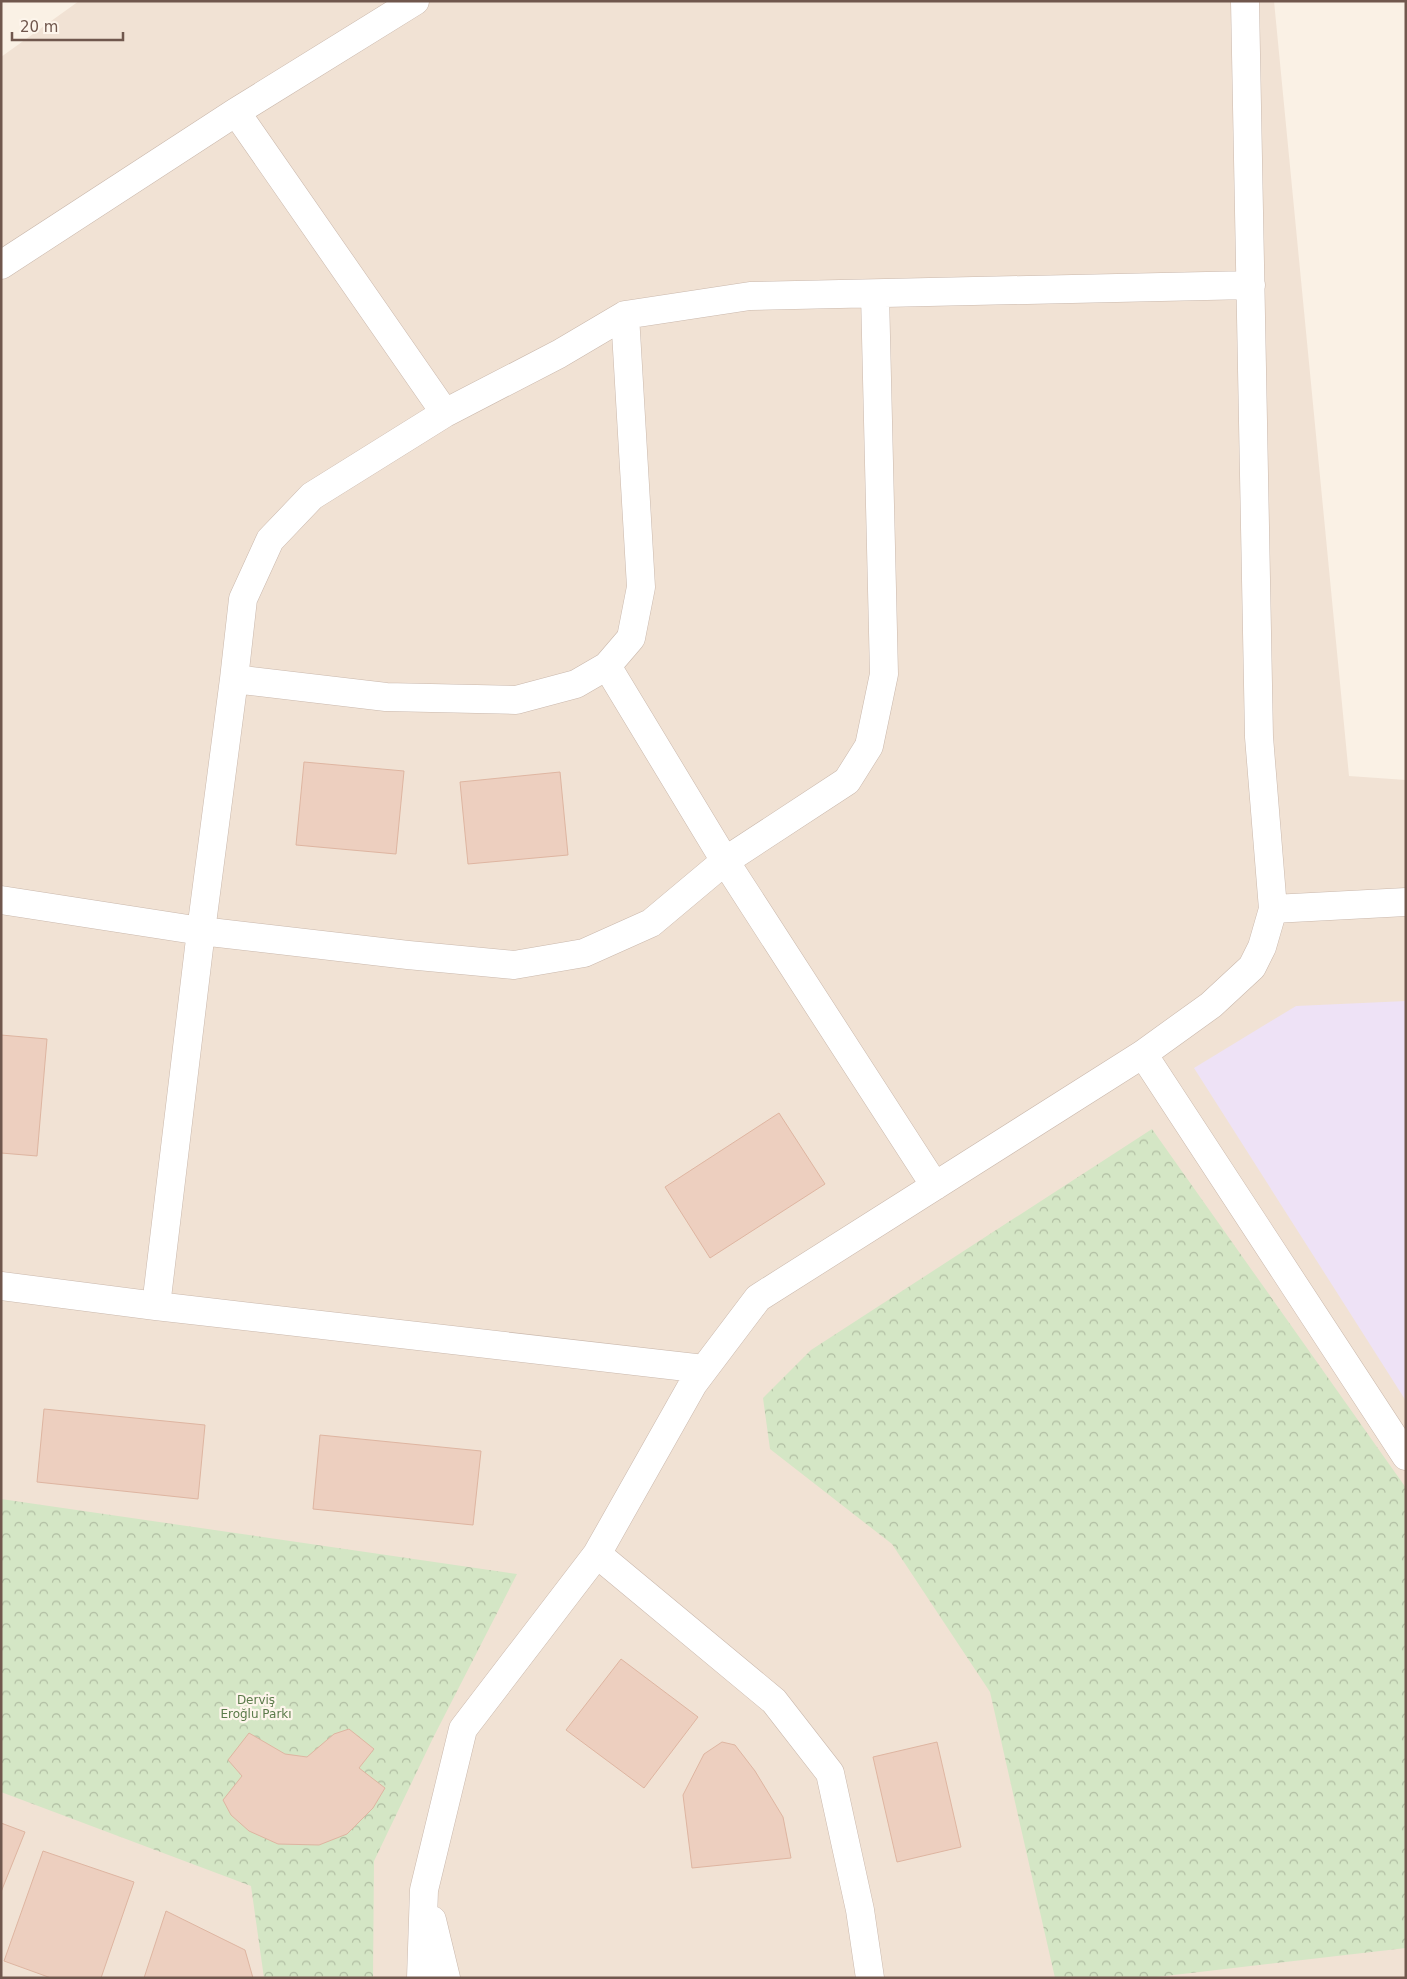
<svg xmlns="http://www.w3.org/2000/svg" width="1407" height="1979" font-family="'DejaVu Sans',sans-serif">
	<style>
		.residential { fill: #f1e2d4 }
		.education { fill: #eee2f6 }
		.forest { fill: url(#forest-crowns) }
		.building { fill: #edcfbf; stroke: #deb5a1 }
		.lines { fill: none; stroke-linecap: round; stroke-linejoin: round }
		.street-casing { stroke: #cab8ac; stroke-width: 29 }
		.street { stroke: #fff; stroke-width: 28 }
		.labels { text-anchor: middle; stroke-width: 4.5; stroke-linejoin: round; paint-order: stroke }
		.park-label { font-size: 12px; fill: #5a7a49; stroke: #fdf5eb }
	</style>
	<defs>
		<pattern id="forest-crowns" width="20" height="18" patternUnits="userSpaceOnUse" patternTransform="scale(1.25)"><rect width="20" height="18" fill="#d4e6c5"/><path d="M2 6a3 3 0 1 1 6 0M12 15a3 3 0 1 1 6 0" fill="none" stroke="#b0bda2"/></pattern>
	</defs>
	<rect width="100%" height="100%" fill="#faf1e5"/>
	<path class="residential" d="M79,1H1274L1349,776L1406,780V1978H1V57Z"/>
	<path class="education" d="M1406,1001V1401L1194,1068L1296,1006Z"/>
	<path class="forest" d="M1152,1129L1406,1488V1948L1148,1978H1055L990,1692L892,1544L770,1449L763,1398L811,1350Z
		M1,1499L517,1574L433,1738L374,1861L373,1978H264L251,1886L1,1792Z"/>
	<path class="building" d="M304,762L404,771L396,854L296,845Z
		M560,772L568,855L468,864L460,782Z
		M1,1035L47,1039L37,1156L1,1153Z
		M779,1113L825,1184L710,1258L665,1187Z
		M44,1409L205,1425L198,1499L37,1482Z
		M320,1435L481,1451L473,1525L313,1509Z
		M621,1659L698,1717L644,1788L566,1730Z
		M349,1729L374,1749L359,1768L385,1788L373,1808L347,1834L319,1845L278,1844L249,1831L231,1815L223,1800L242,1776L228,1760L249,1733L285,1754L307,1757L334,1734Z
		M722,1742L735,1745L755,1771L783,1817L791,1858L692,1868L683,1795L704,1754Z
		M937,1742L961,1847L897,1862L873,1757Z
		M1,1823L25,1832L1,1892Z
		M43,1851L134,1882L101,1978H51L4,1961Z
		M166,1911L245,1950L253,1978H144Z"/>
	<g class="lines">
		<defs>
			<path id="street" d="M236,112L445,413
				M1,265L236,112L415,1
				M607,666L725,861L935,1186
				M234,679L386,697L516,700L576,684L607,666L631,638L641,587L625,315
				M1,900L201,931L408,955L514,965L584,953L651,923L725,861L847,781L869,746L884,674L875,294
				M1273,909L1406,902
				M1143,1054L1406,1456
				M1,1286L156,1306L704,1369
				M156,1306L201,931L234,679L243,599L270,540L312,496L445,413L559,354L625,315L750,296L1251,285
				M597,1554L774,1701L830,1773L860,1910L870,1978
				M432,1920L446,1978
				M421,1978L424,1890L463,1729L597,1554L693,1384L758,1298L1143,1054L1211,1005L1252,967L1262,947L1273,909L1259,737L1245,1"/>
		</defs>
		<use href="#street" class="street-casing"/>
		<use href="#street" class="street"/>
	</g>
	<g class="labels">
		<g class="park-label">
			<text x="256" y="1704">Derviş<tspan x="256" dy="14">Eroğlu Parkı</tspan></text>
		</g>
	</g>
	<rect width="1407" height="1979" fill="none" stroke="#70574d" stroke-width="5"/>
	<path d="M12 32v8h111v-8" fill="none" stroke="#70574d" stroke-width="2.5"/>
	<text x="20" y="32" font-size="15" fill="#70574d" stroke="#fdf5eb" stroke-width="4" paint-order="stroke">20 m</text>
</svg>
